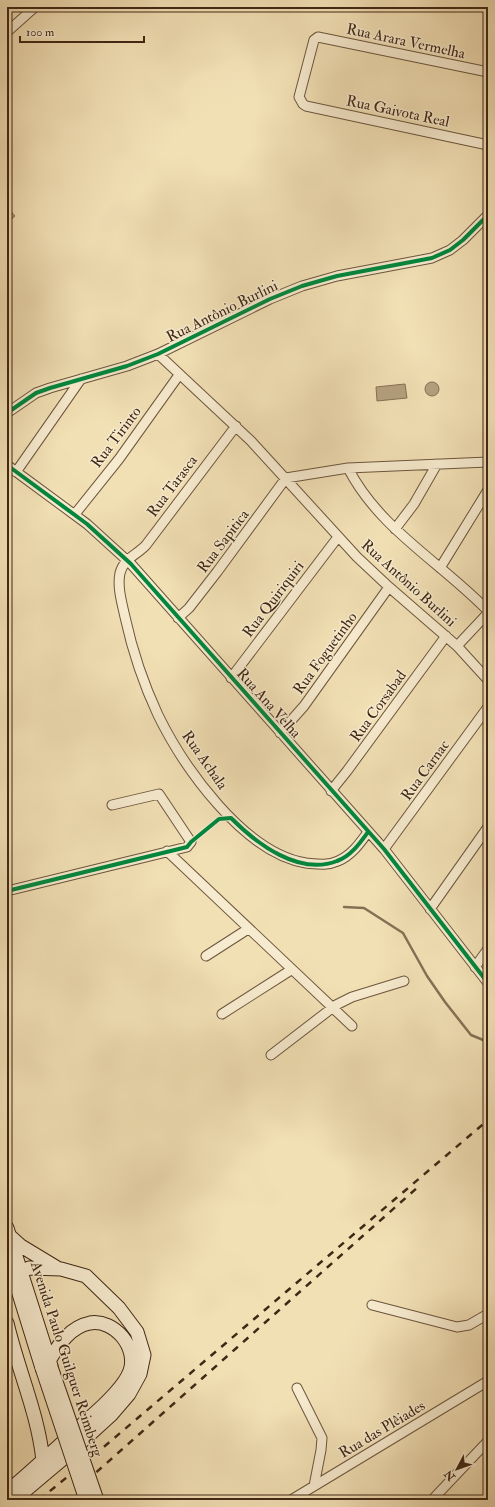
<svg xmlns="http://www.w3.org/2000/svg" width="495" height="1507" font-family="'IM FELL Double Pica',serif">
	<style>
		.water { fill: #b5a17f; stroke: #867055 }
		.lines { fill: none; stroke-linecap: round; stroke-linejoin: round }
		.stream { stroke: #867055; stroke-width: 2.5 }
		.street-casing { stroke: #6c553d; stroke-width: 11 }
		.secondary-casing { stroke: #402715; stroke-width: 15 }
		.street { stroke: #f7ebcf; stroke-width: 9 }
		.secondary { stroke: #f7ebcf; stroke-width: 13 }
		.rail { stroke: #402715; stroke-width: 2.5; stroke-dasharray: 7 7; stroke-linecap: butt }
		.secondary-bridge-casing { stroke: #402715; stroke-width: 15; stroke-linecap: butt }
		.secondary-bridge { stroke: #f7ebcf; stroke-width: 13 }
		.cycleway-casing { stroke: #f7ebcf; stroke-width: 6 }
		.cycleway { stroke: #00873e; stroke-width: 4 }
		.labels { text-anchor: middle; stroke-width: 3; stroke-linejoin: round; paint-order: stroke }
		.street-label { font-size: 15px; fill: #402715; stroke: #f7ebcf }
	</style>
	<rect width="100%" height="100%" fill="#f2e0b5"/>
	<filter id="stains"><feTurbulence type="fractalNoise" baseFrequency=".005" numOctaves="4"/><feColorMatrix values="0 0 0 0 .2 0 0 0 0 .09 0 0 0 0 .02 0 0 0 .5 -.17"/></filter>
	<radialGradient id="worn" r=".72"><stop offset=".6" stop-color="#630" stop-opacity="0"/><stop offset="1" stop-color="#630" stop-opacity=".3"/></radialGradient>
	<path class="water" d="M7,207L15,216L7,223Z
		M425 389a7 7 0 1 1 14 0a7 7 0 1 1-14 0Z
		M405,384L407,398L377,401L376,387Z"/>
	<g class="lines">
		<path class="stream" d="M344,907L364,908L403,933L427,976L445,1002L471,1035L488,1042"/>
		<defs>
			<path id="street" d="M7,32L35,7
				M488,72L318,37L314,40L299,97L303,104L306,106L488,145
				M158,354L251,441L357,557L389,587L457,646L488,680
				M7,413L36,393L50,388L127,366L158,354L270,299L302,286L337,276L432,258L450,250L463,240L488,215
				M236,426L146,545C137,555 124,558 120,573C117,587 122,603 125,617C132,649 144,685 158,715C184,768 244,853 306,863C317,864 327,866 338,861C352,855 360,843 368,832
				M488,462L348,468C379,529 442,563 488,611
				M7,465L87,524L131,564L384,849L488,983
				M16,472L81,379
				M75,514L119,459L179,375
				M395,529L414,504L437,464
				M440,568L488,490
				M178,618L189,608L217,572L286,478L348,468
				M457,646L488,613
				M231,678L338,537
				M280,733L304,706L389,587
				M331,791L347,771L446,636
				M384,849L488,707
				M167,851L352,1026
				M7,891L187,847L191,842L159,794L112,805
				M430,909L488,827
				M206,956L248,929
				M475,967L488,949
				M222,1014L291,970
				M271,1055L336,1005L352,997L404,981
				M372,1305L457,1327L469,1325L488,1314
				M297,1388L322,1438L321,1450L314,1486
				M291,1500L488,1381
				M432,1500L488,1441"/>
			<path id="secondary" d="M7,1228L51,1366
				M11,1237L21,1246L59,1269
				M7,1255L42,1368
				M7,1279L29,1268L61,1269L86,1276L119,1308L137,1332L144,1355L140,1374L129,1394L111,1415L65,1457L14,1500
				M7,1323C18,1370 38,1413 43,1461
				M7,1492C34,1469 60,1445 86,1421C100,1409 124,1388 130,1371C138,1348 115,1319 90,1323C70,1327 59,1344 49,1361"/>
		</defs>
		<use href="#street" class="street-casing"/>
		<use href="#secondary" class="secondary-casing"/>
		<use href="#street" class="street"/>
		<use href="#secondary" class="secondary"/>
		<path class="rail" d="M39,1500L99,1451L488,1120
			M65,1500L418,1187"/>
		<defs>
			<path id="secondary-bridge" d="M51,1367L97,1500
				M42,1368L86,1500"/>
		</defs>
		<use href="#secondary-bridge" class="secondary-bridge-casing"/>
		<use href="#secondary-bridge" class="secondary-bridge"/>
		<defs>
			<path id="cycleway" d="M7,413L36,393L50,388L127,366L158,354L270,299L302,286L337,276L432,258L450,250L463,240L488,215
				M7,465L87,524L131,564L384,849L488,983
				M7,891L187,847L191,842L219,819L231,818C257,844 299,876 337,861C351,856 360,843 368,832"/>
		</defs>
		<use href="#cycleway" class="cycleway-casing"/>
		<use href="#cycleway" class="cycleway"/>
	</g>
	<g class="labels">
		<g class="street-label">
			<text transform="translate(406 41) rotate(12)" y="5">Rua Arara Vermelha</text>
			<text transform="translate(398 111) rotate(12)" y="5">Rua Gaivota Real</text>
			<text transform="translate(222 311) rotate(-26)" y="5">Rua Antônio Burlini</text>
			<text transform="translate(116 437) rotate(-53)" y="5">Rua Tirinto</text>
			<text transform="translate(172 486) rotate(-53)" y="5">Rua Tarasca</text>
			<text transform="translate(223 541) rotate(-53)" y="5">Rua Sapitica</text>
			<text transform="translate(409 583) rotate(42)" y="5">Rua Antônio Burlini</text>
			<text transform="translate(273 599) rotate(-53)" y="5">Rua Quiriquiri</text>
			<text transform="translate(325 653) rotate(-54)" y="5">Rua Foguetinho</text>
			<text transform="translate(269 703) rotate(48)" y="5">Rua Ana Velha</text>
			<text transform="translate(378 706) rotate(-54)" y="5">Rua Corsabad</text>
			<text transform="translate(205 760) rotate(55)" y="5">Rua Achala</text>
			<text transform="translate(425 770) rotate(-54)" y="5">Rua Carnac</text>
			<text transform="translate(67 1359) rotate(72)" y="5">Avenida Paulo Guilguer Reimberg</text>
			<text transform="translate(382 1429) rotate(-31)" y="5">Rua das Plêiades</text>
		</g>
	</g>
	<rect width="495" height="1507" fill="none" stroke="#f2e0b5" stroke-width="24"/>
	<rect x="8" y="8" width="479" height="1491" fill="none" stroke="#402715" stroke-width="2"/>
	<rect x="12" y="12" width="471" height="1483" fill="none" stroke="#402715"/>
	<g transform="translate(457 1469) rotate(229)" stroke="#f7ebcf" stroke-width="3" paint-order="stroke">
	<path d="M0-3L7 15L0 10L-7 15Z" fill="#402715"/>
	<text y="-6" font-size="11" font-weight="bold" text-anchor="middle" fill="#402715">N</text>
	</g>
	<path d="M20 36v6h124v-6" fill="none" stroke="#402715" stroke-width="2"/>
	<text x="26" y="36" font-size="12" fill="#402715" stroke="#f7ebcf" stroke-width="3" paint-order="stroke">100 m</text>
	<rect width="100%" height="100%" filter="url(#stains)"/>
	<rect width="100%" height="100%" fill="url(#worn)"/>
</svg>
